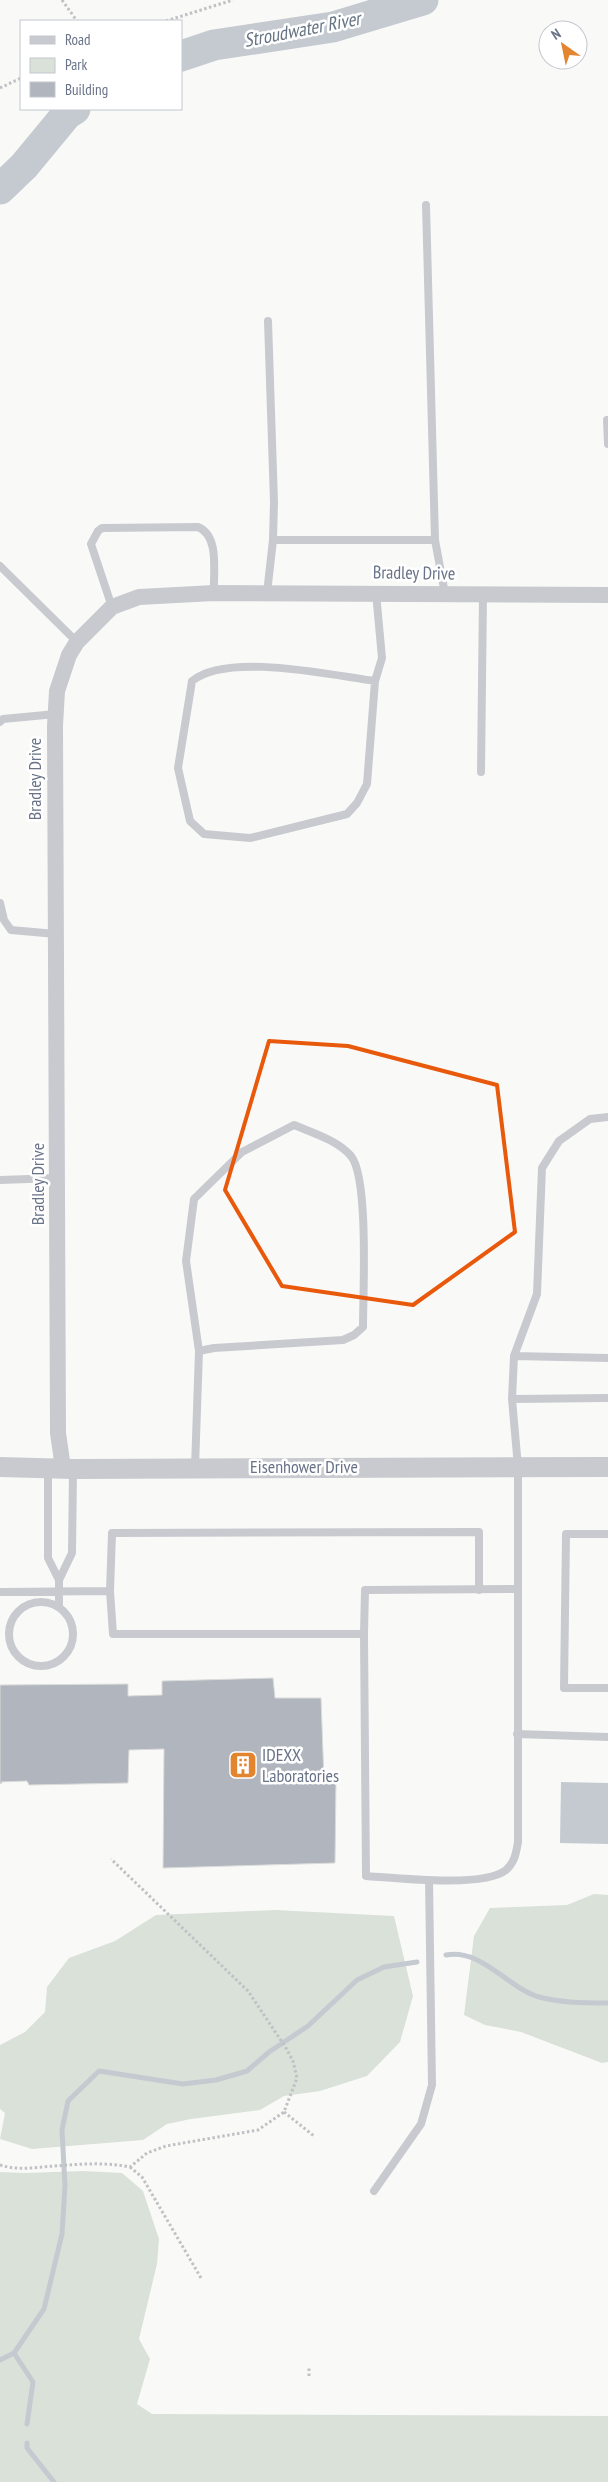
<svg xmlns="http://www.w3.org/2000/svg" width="608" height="2482" font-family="'PT Sans Narrow',sans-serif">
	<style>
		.green { fill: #dae1d9 }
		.water { fill: #c5cad1 }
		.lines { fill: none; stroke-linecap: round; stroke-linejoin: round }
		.stream { stroke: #c5cad1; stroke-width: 5 }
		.river { stroke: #c5cad1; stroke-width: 31 }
		.building { fill: #b0b5be; stroke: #dbdcda }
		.path { stroke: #c0c1c4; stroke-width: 3; stroke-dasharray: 2.5 2.5; stroke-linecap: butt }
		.service { stroke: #c8cacf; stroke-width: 8 }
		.minor { stroke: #c8cacf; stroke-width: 16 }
		.tertiary { stroke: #c8cacf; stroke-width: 20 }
		.marked { fill: none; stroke: #e8590c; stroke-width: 4; stroke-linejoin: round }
		.labels { text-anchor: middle; stroke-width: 5; stroke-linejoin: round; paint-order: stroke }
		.street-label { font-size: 18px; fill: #697388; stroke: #fff }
		.poi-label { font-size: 18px; fill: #697388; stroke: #fff; text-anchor: start }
		.water-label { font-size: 19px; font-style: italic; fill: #657383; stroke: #fff }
	</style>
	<rect width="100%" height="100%" fill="#f9faf8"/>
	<path class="green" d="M594,1894L608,1895V2062L602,2063L521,2032L485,2025L464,2015L474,1936L490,1908L567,1905Z
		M275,1910L394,1916L413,1996L400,2042L367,2076L320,2091L284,2096L260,2110L191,2119L167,2124L143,2140L32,2149L0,2139L5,2113L0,2109V2045L25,2032L45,2012L47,1987L69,1958L115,1941L156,1915Z
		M83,2171L122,2173L143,2191L159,2239L157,2264L139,2339L150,2359L137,2404L152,2414L608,2416V2482H0V2172L25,2173Z"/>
	<path class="water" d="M561,1782L608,1783V1844L560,1843Z"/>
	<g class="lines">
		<path class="stream" d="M446,1955C481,1948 508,1988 539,1997C561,2003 585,2003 608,2003
			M14,2353L33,2382L27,2424
			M0,2360L14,2353L44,2309L62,2234L65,2186L62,2130L68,2101L99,2071L183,2084L216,2080L247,2071L269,2052L308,2026L357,1980L384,1967L417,1962
			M27,2443V2448L54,2482"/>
		<path class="river" d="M181,56L214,45L333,27L423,0
			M0,189L24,166L67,114L75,109"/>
	</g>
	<path class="building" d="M273,1678L275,1698H321L324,1780L336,1779L335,1863L163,1868L164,1749L129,1750L128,1783L29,1785L27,1781L0,1782V1685L128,1684V1696L162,1695V1681Z"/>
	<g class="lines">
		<path class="path" d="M62,0L77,21
			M166,21L233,0
			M0,88L21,78
			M0,1783L1,1782
			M284,2112L314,2136
			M0,2165C18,2171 37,2167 55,2166C80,2164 105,2162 130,2167L147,2153L166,2146L258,2130L284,2112L297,2078L293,2061L286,2048L248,1991L111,1859
			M130,2167L142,2177L201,2278
			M309,2376V2367"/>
		<path class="service" d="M426,205L435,540
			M268,321L274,502L273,540
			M607,420L608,444
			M0,566L77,642
			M267,593L273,540H435L445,594
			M112,607L91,544L98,531L102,528L198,527C220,536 213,572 214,593
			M375,681C330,675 227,652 192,681L178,768L190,821L204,834L250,838L347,814L357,803L367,784L375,681L382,658L376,593
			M0,722L3,719L56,714
			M481,772L483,594
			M0,903L4,920L11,930L56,934
			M0,1180L58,1178
			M514,1356L608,1358
			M512,1399L608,1398
			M195,1467L199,1351L214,1348L343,1340L354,1335L363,1327C363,1294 369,1178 351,1156C337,1140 313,1133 294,1125L242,1152L194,1199L186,1261L199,1351
			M48,1469V1558L59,1580V1606
			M608,1534H566L564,1688H608
			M59,1580L72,1553L73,1470
			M479,1590V1532L112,1533L110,1591L113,1634H364L366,1876C396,1878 484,1888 506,1870C515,1862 516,1853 518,1842V1467L512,1399L514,1356L537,1294L542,1168L559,1141L590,1119L608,1117
			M0,1592L110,1591
			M9 1634a32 32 0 1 1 64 0a32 32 0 1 1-64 0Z
			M364,1634L365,1590L518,1589
			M517,1734L608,1737
			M374,2191L421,2124L432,2085L429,1880"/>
		<path class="minor" d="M63,1468L58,1433L55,726L57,691L69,655L77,642L112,607L139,597L214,593L608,595"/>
		<path class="tertiary" d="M0,1467L73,1469L608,1467"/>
	</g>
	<path class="marked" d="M269,1041L348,1046L497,1085L515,1232L413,1305L282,1286L225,1190Z"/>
	<defs>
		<symbol id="building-square" viewBox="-11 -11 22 22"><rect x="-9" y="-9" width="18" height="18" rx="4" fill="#e3842e" stroke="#fff"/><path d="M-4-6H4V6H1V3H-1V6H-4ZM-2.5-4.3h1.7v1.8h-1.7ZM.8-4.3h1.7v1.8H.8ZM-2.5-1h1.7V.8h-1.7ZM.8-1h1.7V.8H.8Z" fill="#fff"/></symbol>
	</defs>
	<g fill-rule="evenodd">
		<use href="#building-square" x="227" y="1749" width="32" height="32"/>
	</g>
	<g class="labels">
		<g class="street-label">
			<text transform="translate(414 573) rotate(1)" y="6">Bradley Drive</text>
			<text transform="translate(35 779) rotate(-90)" y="6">Bradley Drive</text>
			<text transform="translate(38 1184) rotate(-90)" y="6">Bradley Drive</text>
			<text x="304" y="1473">Eisenhower Drive</text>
		</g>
		<g class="poi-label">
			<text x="262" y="1761">IDEXX<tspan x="262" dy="21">Laboratories</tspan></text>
		</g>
		<g class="water-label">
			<text transform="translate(302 29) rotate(-11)" y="7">Stroudwater River</text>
		</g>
	</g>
	<rect x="20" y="20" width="162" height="90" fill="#ffffff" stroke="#c3c7cf"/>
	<rect x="30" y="36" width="25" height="8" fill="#c8cacf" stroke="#c3c7cf"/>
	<text x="65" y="45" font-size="15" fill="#697388">Road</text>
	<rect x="30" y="58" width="25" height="15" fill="#dae1d9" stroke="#c3c7cf"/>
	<text x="65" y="70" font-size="15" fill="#697388">Park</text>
	<rect x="30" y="82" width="25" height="15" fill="#b0b5be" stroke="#c3c7cf"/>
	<text x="65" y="95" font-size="15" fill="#697388">Building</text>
	<g transform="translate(563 45) rotate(327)"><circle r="24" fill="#ffffff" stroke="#c3c7cf"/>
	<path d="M0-4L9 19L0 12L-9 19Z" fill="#e3842e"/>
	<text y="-8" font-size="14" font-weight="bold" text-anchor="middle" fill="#697388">N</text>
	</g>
</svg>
